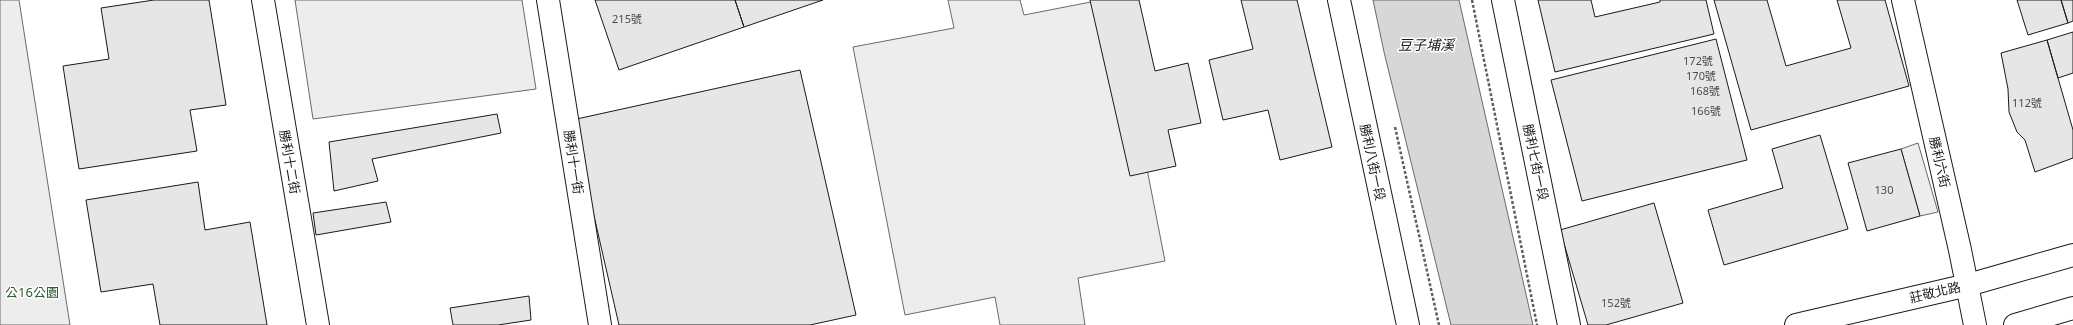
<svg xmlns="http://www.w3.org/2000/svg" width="2073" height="325" font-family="'Noto Sans','Noto Sans TC',sans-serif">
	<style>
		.built { fill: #ededed; stroke: #6a6a6a }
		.water { fill: #d7d7d7; stroke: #6a6a6a }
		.building { fill: #e6e6e6; stroke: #1a1a1a }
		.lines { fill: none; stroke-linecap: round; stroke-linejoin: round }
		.minor-casing { stroke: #1a1a1a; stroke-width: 24 }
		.tertiary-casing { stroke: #1a1a1a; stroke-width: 24 }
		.path { stroke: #5f5f5f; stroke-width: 2.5; stroke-dasharray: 3 2; stroke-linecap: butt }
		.minor { stroke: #fff; stroke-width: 22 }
		.tertiary { stroke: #fff; stroke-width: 22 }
		.labels { text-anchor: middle; stroke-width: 3; stroke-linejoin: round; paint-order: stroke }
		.number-label { font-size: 11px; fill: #4d4d4d }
		.street-label { font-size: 13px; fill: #1a1a1a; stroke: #fff }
		.park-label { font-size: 13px; fill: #2b5a34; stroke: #fff }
		.water-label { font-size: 14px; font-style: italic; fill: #1a1a1a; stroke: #fff }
	</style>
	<rect width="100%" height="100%" fill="#fff"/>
	<path class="built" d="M0,0H19L70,325H0Z
		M295,0H522L536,89L313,119Z
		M948,0H1020L1024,15L1101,0H1114L1165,261L1078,278L1085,325H1000L995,297L905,315L853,47L954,28Z
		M1918,143L1938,212L1920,216L1901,149Z"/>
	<path class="water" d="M1373,0H1459L1533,325H1451L1384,52Z"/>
	<path class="building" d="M154,0H209L226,105L190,110L197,151L79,169L63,66L109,59L101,8Z
		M595,0H735L744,27L619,70Z
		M735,0H823L744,27Z
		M1090,0H1139L1155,71L1188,63L1201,123L1168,130L1176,166L1130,176Z
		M1241,0H1297L1332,147L1280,160L1268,110L1223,120L1209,60L1253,49Z
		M1538,0H1591L1595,17L1660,2V0H1706L1714,34L1555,72Z
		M1714,0H1767L1786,66L1851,48L1837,0H1885L1909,86L1751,130Z
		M2017,0H2061L2068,23L2028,35Z
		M2061,0H2073V21L2068,23Z
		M2073,32V73L2058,78L2047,40Z
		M1716,39L1747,160L1582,201L1551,80Z
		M2047,40L2073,130V158L2035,172L2025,140L2017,132L2009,112L2008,89L2001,53Z
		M800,70L856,315L810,325H619L572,120Z
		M497,114L501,133L372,159L378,181L334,191L329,142Z
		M1820,135L1848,229L1724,265L1708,210L1783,188L1772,149Z
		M1901,149L1920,216L1867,231L1848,163Z
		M198,182L205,230L250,222L267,325H160L153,284L101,292L86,200Z
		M386,202L391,222L316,235L313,213Z
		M1654,203L1683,303L1606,325H1588L1560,230Z
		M529,296L531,320L498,325H453L450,308Z"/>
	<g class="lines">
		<defs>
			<path id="minor" d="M263,0L318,325
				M548,0L600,325
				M1903,0L1960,250L1975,325"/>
			<path id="tertiary" d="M1339,0L1408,325
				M1503,0L1569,325
				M1796,325L1968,285L2073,255
				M2015,325L2073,308"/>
		</defs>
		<use href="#minor" class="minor-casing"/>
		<use href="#tertiary" class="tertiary-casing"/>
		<path class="path" d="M1472,0L1537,325
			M1395,127L1439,325"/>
		<use href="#minor" class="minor"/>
		<use href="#tertiary" class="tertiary"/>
	</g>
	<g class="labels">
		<g class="number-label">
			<text x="627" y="23">215號</text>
			<text x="1698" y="65">172號</text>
			<text x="1701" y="80">170號</text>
			<text x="1705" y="95">168號</text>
			<text x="2027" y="107">112號</text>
			<text x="1706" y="115">166號</text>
			<text x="1884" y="194">130</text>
			<text x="1616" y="307">152號</text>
		</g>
		<g class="street-label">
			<text transform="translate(290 162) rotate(80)" y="5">勝利十二街</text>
			<text transform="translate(574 162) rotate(81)" y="5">勝利十一街</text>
			<text transform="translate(1373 162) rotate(78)" y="5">勝利八街一段</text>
			<text transform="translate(1536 162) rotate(78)" y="5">勝利七街一段</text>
			<text transform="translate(1940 162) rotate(77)" y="5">勝利六街</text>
			<text transform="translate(1935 292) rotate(-13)" y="5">莊敬北路</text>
		</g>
		<g class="park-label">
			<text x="32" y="297">公16公園</text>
		</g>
		<g class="water-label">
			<text x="1426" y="50">豆子埔溪</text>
		</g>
	</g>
</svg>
